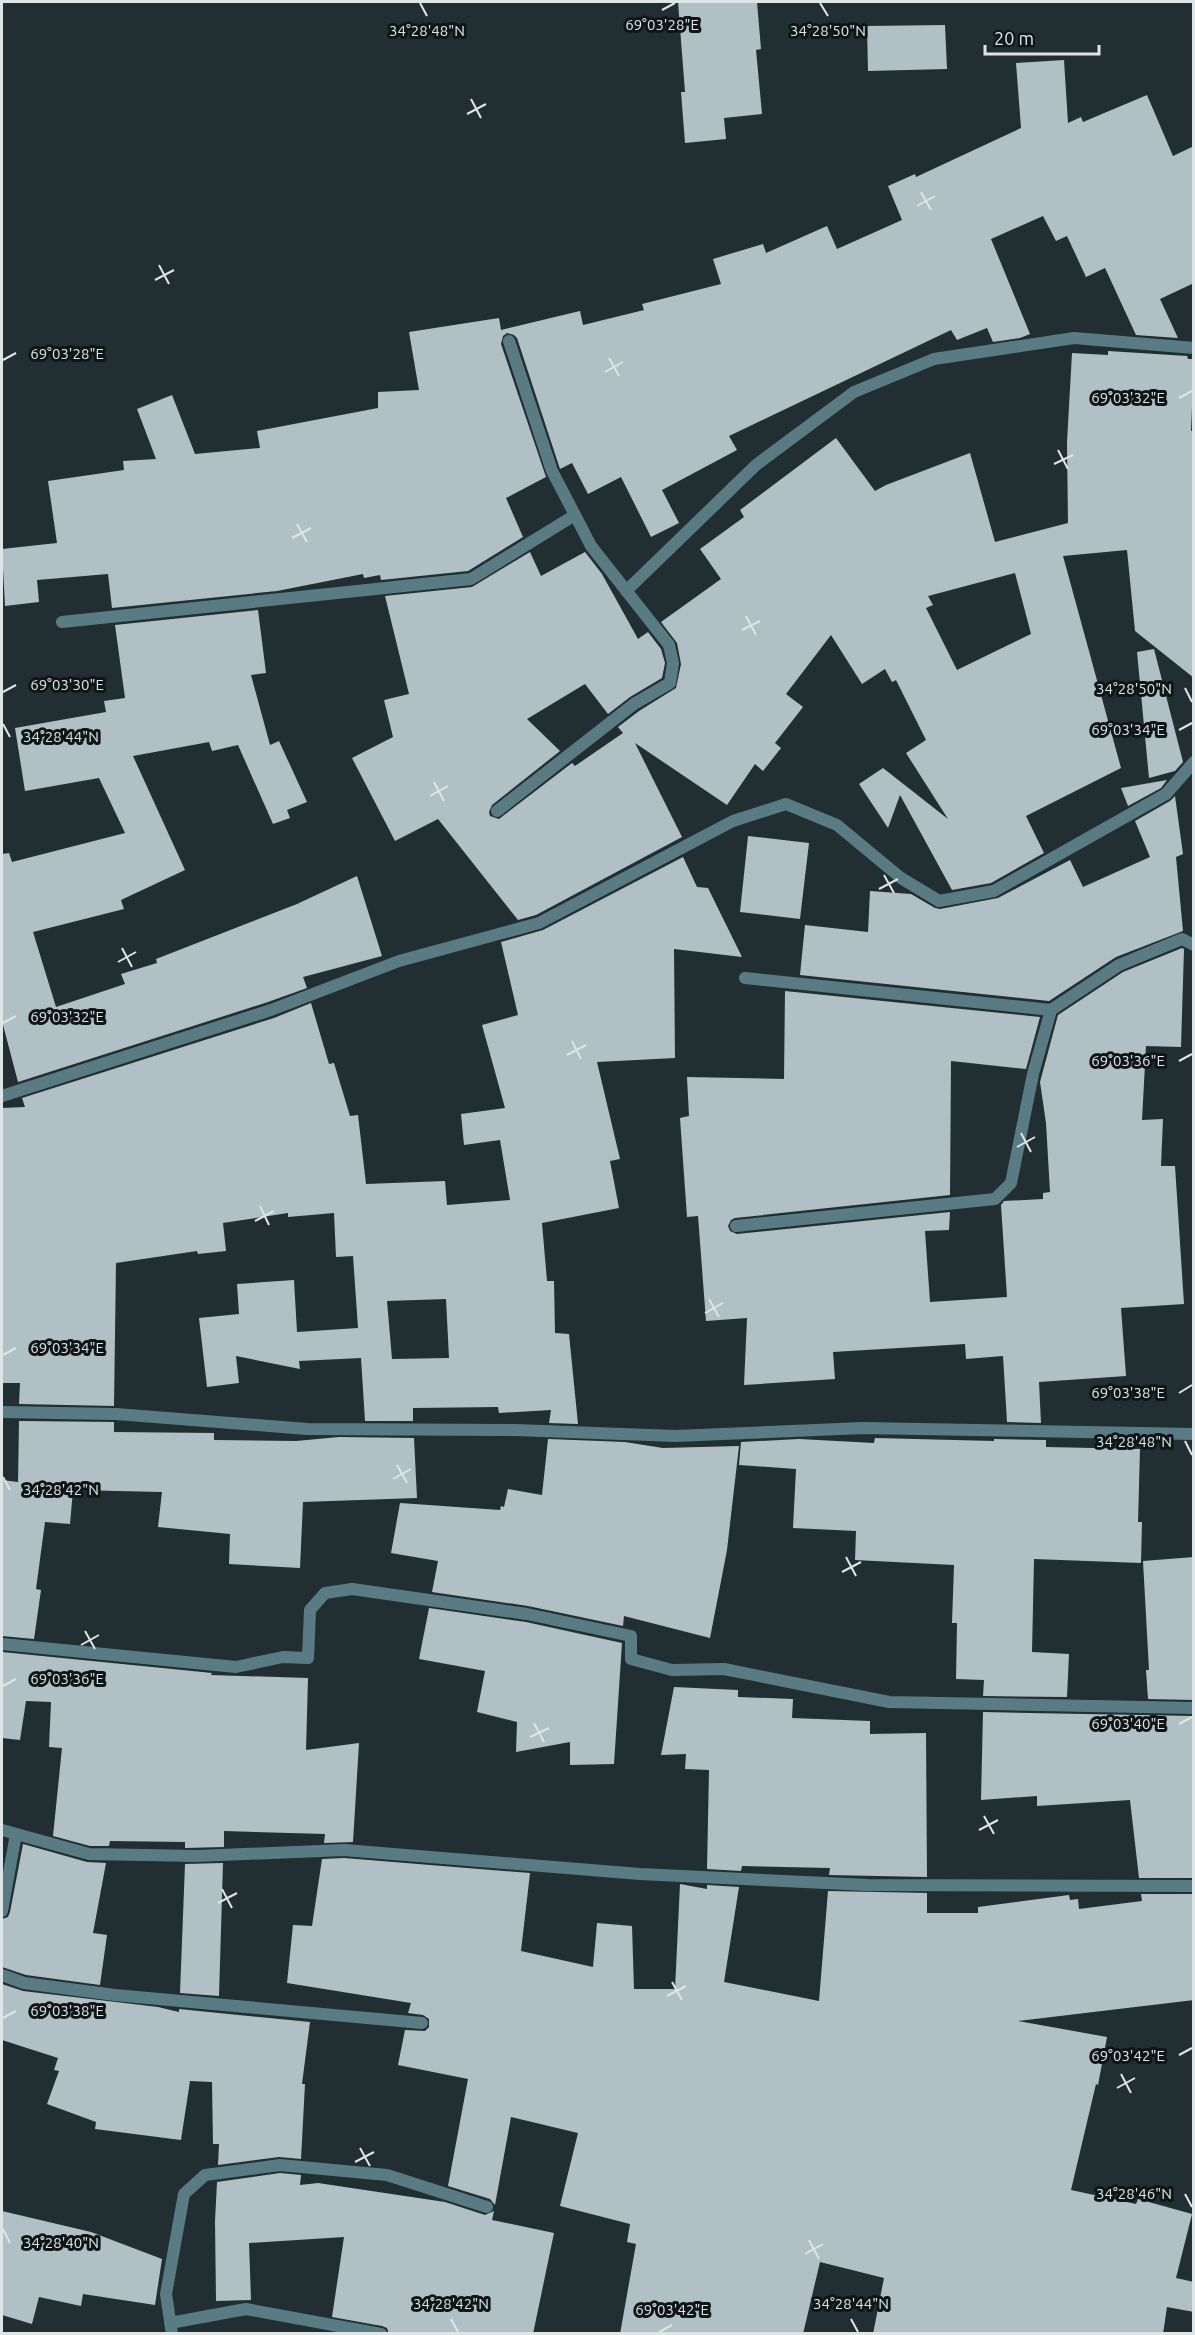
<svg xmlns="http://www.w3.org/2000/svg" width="1195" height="2335" font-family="Ubuntu,sans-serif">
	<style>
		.building { fill: #b0c0c4; fill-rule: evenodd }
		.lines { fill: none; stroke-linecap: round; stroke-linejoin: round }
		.minor { stroke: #597c84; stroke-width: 12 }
		.ticks { fill: none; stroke: #dde5e7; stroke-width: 2 }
		.ticks-label { font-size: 15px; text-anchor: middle; fill: #dde5e7; stroke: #101617; stroke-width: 6; stroke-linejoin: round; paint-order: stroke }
	</style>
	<rect width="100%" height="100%" fill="#222f32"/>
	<path class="building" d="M678,2H757L761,49L756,50L762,114L724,118L726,139L685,143L681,92H685Z
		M945,25L947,69L868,71L867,26Z
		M1064,60L1068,123L1081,117L1083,122L1147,95L1173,156L1194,146V283L1160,299L1178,338L1136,335L1105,268L1086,277L1067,236L1056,241L1043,216L991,239L1030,334L1020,338L993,342L987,328L957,340L951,330L729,436L737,450L662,490L679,523L651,537L621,477L588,494L572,463L560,469L517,338L514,335L507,333L503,336L501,344L546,477L506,498L523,537L468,571L381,580L380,575L364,578L363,574L277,591L112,608L108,574L37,580L39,602L5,606L2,549L57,543L48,481L124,470L123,461L156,459L137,409L172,395L195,454L260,448L257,431L378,408V392L419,390L409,332L499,318L501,330L580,311L583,325L644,310L642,304L721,284L713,259L763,244L766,253L827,226L837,249L902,220L888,186L915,174L916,177L1021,128L1016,63Z
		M1108,351L1187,356L1188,359H1194L1191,431H1193L1194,678L1135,631L1127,550L1063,556L1121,768L1026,816L1044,853L991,883L952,890L900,795L888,828L859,784L883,768L948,819L906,753L926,740L896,680L892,682L885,669L862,684L831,635L786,694L803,707L775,743L781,748L763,771L755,764L727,805L635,743L682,837L536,915L518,920L438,819L395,841L352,758L393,737L384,700L409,694L385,596L472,587L530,552L541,576L585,552L602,574L638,639L648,632L661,649L665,663L662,678L630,697L608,714L585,684L527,719L560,751L492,805L489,812L490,816L499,819L572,763L575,766L623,733L618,727L639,711L676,688L681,664L677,643L661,622L721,579L700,549L744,517L740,510L836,438L875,491L886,485L970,453L995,542L1068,523L1067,442L1072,353L1108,355ZM1015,573L1031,634L957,670L926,608L933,605L928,596Z
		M258,610L266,673L251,675L270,745L279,741L307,802L287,810L290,818L273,824L238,745L212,751L209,742L133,756L185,870L121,900L124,909L33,932L56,1007L125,984L121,974L157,963L156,959L297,904L357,876L382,956L303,977L307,988L268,1002L18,1082L2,1021V854L9,853L12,862L125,833L99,778L25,791L15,728L106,712L104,701L125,698L115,625Z
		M1154,649L1183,762L1175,771L1149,778L1137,652Z
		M1167,780L1161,788L1128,806L1121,788Z
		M1175,796L1183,854L1176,857L1183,931L1116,957L1049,1001L800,975L805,925L868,932L870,891L911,894L935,908L940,909L998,898L1070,860L1083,887L1150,857L1135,821L1170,801Z
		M748,836L809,843L800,919L740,912Z
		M683,857L697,887L708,888L742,957L674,949L675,1058L597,1062L620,1159L610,1161L619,1208L542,1223L547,1281H554L555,1333L569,1334L578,1424L549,1423L551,1410L499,1413L498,1407L413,1408V1421H365L361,1358L299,1361L300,1369L236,1356L239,1383L207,1387L199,1318L239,1314L237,1284L294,1280L297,1332L358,1328L353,1256L336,1257L334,1213L288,1217V1213L223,1223L226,1251L198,1254L197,1251L116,1263L114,1406L19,1404L20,1383H2V1108L25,1107L22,1098L274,1018L311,1003L329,1064L334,1063L350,1116L358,1115L366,1184L445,1181L447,1205L510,1200L500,1140L464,1145L461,1114L505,1108L482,1025L518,1015L501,942L543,930ZM446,1299L449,1358L392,1359L387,1301Z
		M1182,948L1184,949L1181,1047L1146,1046L1142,1120L1163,1119L1161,1166H1175L1184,1304L1121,1308L1126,1376L1039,1382L1041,1423L1007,1422L1003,1356L966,1359L965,1344L833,1352L835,1379L744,1385L747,1318L706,1321L698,1216L687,1217L680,1118L689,1116L687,1077L784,1079L785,991L1040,1017L1026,1069L951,1061L950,1195L735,1218L731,1220L728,1226L730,1231L737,1234L950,1212L949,1230L925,1231L930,1302L1007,1297L1001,1205L1004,1201L1043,1199V1193L1050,1192L1046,1123L1040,1082L1058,1015L1123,972Z
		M19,1421L114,1422V1432L214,1433V1440L296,1441L339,1437L414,1438L417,1498L303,1502L300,1568L229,1564L230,1534L158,1527L162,1492L73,1490L70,1524L45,1522L36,1589L41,1590L34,1639L2,1636V1480L18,1482Z
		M875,1438L994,1441V1439L1046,1440V1447L1140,1449L1138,1522H1142L1141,1563L1034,1559L1032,1652L1069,1654L1067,1697L983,1696L984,1680L956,1679L957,1623H952L954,1565L855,1560L856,1531L793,1528L796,1469L739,1465L741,1442L799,1439L874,1443Z
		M548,1439L625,1442L663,1448L739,1446L727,1550L710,1638L624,1616L623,1626L528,1606L432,1592L438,1561L391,1553L400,1503L500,1510L501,1506L504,1507L508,1489L542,1495Z
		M1194,1557V1700L1148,1699L1146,1670H1149L1143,1561Z
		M429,1608L526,1622L622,1643L614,1764L570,1765V1742L516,1752L517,1722L477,1712L485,1671L419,1659Z
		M2,1652L212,1673L211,1675L308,1678L306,1750L359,1743L353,1842L324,1843L325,1834L224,1831V1847L185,1848V1842L110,1841L109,1846H90L53,1836L62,1748L49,1747L51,1702L26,1701L20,1740L2,1738Z
		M674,1687L738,1690V1697L793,1699L792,1718L870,1721V1734L926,1733L927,1877L829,1875L830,1868L742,1866L741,1871L707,1869L709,1770L685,1769L686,1754L661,1755Z
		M983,1712L1194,1716V1878H1139L1130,1800L1037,1806V1796L981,1800Z
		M23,1844L87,1862L106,1863L93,1933L107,1935L100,1985L26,1975L2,1967V1919L8,1917L10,1912Z
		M344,1858L530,1873L521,1951L593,1967L597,1923L632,1926L634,1989H675L680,1884L707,1889V1885L739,1887L724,1982L819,2001L828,1891L927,1893V1913H978V1907L1069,1895L1070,1900L1078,1899L1079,1909L1142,1901L1141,1894H1194V2000L1018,2021L1107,2037L1098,2085L1096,2084L1071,2190L1136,2204L1138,2199L1192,2214L1176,2278L1194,2282V2312L1167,2307L1163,2334H873L884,2278L820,2262L803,2334H620L636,2244L627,2242L630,2224L560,2206L578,2133L511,2117L495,2205L490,2199L448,2186L468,2079L398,2065L405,2030L425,2031L429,2027V2019L423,2015L408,2013L411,2003L287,1983L293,1925L312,1926L322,1859Z
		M223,1863L219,1996L180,1993L185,1864Z
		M2,1984L23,1991L158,2007L179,2012V2009L310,2022L302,2084H305L301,2159L279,2157L218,2165L219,2144H213L212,2082L190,2081L181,2140L95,2129L96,2122L47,2104L59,2071L54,2070L58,2058L2,2040Z
		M280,2173L301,2175L300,2185L318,2183L445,2202L485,2215L494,2211L492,2220L554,2233L533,2334H389L387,2328L382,2326L332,2317L344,2237L249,2243L251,2300L216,2301L215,2221L217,2182Z
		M2,2211L91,2232L162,2259L155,2305L83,2294L81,2306L39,2297L32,2324L2,2315Z"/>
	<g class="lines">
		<path class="minor" d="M626,591L756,465L854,392L934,359L1074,338L1194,348
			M62,622L471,579L575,515
			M497,811L634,704L670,683L673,663L669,645L591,546L575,515L552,471L509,341
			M745,978L1051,1010
			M2,1096L271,1010L399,961L539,923L733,821L786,804L837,825L901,878L939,901L994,891L1166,794L1194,762
			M736,1226L995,1199L1011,1183L1033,1074L1051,1010L1119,965L1182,939L1194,945
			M2,1412L116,1414L307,1429L515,1430L676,1436L863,1428L1194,1434
			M2,1644L236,1667L283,1657L308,1658L310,1610L325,1593L352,1589L527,1614L631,1636V1659L672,1670L724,1669L889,1702L1194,1708
			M2,1830L89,1854L197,1856L344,1850L640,1874L868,1885L1194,1886
			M2,1911L16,1834
			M2,1975L24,1983L115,1995L422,2023
			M170,2323L246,2309L381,2334
			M172,2334L166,2294L184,2194L205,2175L280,2165L387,2175L487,2207"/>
	</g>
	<path class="ticks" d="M420,3L427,16M820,3L828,16M662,10L675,3M471,99L481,118M467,114L486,104M921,192L931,210M917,206L935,196M159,265L169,284M155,280L174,270M609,358L619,376M3,360L16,353M605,372L623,362M1179,398L1192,391M1058,450L1068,469M1054,464L1073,455M297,524L307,542M292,538L311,528M746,616L756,635M742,630L760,621M1185,688L1192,702M3,692L16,685M3,724L10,737M1179,730L1192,723M434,782L444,801M430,796L448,786M884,875L894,893M879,889L898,879M122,948L132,967M118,962L136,952M3,1023L16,1016M572,1041L581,1059M567,1055L586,1045M1179,1061L1192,1054M1021,1133L1031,1152M1017,1147L1035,1137M260,1206L269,1225M255,1221L274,1211M709,1299L719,1317M705,1313L723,1303M3,1355L16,1348M1179,1393L1192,1385M1185,1441L1192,1455M397,1465L407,1483M3,1477L10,1490M393,1479L411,1469M846,1557L856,1576M842,1572L861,1562M85,1631L95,1649M81,1645L99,1635M3,1686L16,1679M534,1723L544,1742M1179,1724L1192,1717M530,1737L549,1728M984,1816L994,1834M979,1830L998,1820M222,1889L232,1908M218,1903L237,1893M672,1982L682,2000M667,1996L686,1986M3,2018L16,2011M1179,2055L1192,2048M1121,2074L1131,2093M1117,2088L1135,2078M360,2148L370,2166M355,2162L374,2152M1185,2194L1192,2207M3,2229L10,2243M809,2240L819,2259M805,2254L823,2244M451,2319L458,2332M851,2319L858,2332M659,2332L672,2325"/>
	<g class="ticks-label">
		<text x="662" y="30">69°03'28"E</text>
		<text x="427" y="36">34°28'48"N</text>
		<text x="828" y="36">34°28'50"N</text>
		<text x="67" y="359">69°03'28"E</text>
		<text x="1128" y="403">69°03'32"E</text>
		<text x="67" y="690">69°03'30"E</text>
		<text x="1134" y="694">34°28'50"N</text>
		<text x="1128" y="735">69°03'34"E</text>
		<text x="61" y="742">34°28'44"N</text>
		<text x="67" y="1022">69°03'32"E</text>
		<text x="1128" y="1066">69°03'36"E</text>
		<text x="67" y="1353">69°03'34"E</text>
		<text x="1128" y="1398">69°03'38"E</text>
		<text x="1134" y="1447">34°28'48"N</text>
		<text x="61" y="1495">34°28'42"N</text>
		<text x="67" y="1684">69°03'36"E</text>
		<text x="1128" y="1729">69°03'40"E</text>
		<text x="67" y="2016">69°03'38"E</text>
		<text x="1128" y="2061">69°03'42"E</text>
		<text x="1134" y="2199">34°28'46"N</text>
		<text x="61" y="2248">34°28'40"N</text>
		<text x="451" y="2309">34°28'42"N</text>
		<text x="851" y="2309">34°28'44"N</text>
		<text x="672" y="2315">69°03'42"E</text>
	</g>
	<rect width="1195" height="2335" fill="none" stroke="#dde5e7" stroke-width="6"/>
	<path d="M985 45v9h114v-9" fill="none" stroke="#dde5e7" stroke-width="3"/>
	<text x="994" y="45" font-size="18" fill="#dde5e7" stroke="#101617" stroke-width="4.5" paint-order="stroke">20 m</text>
</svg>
